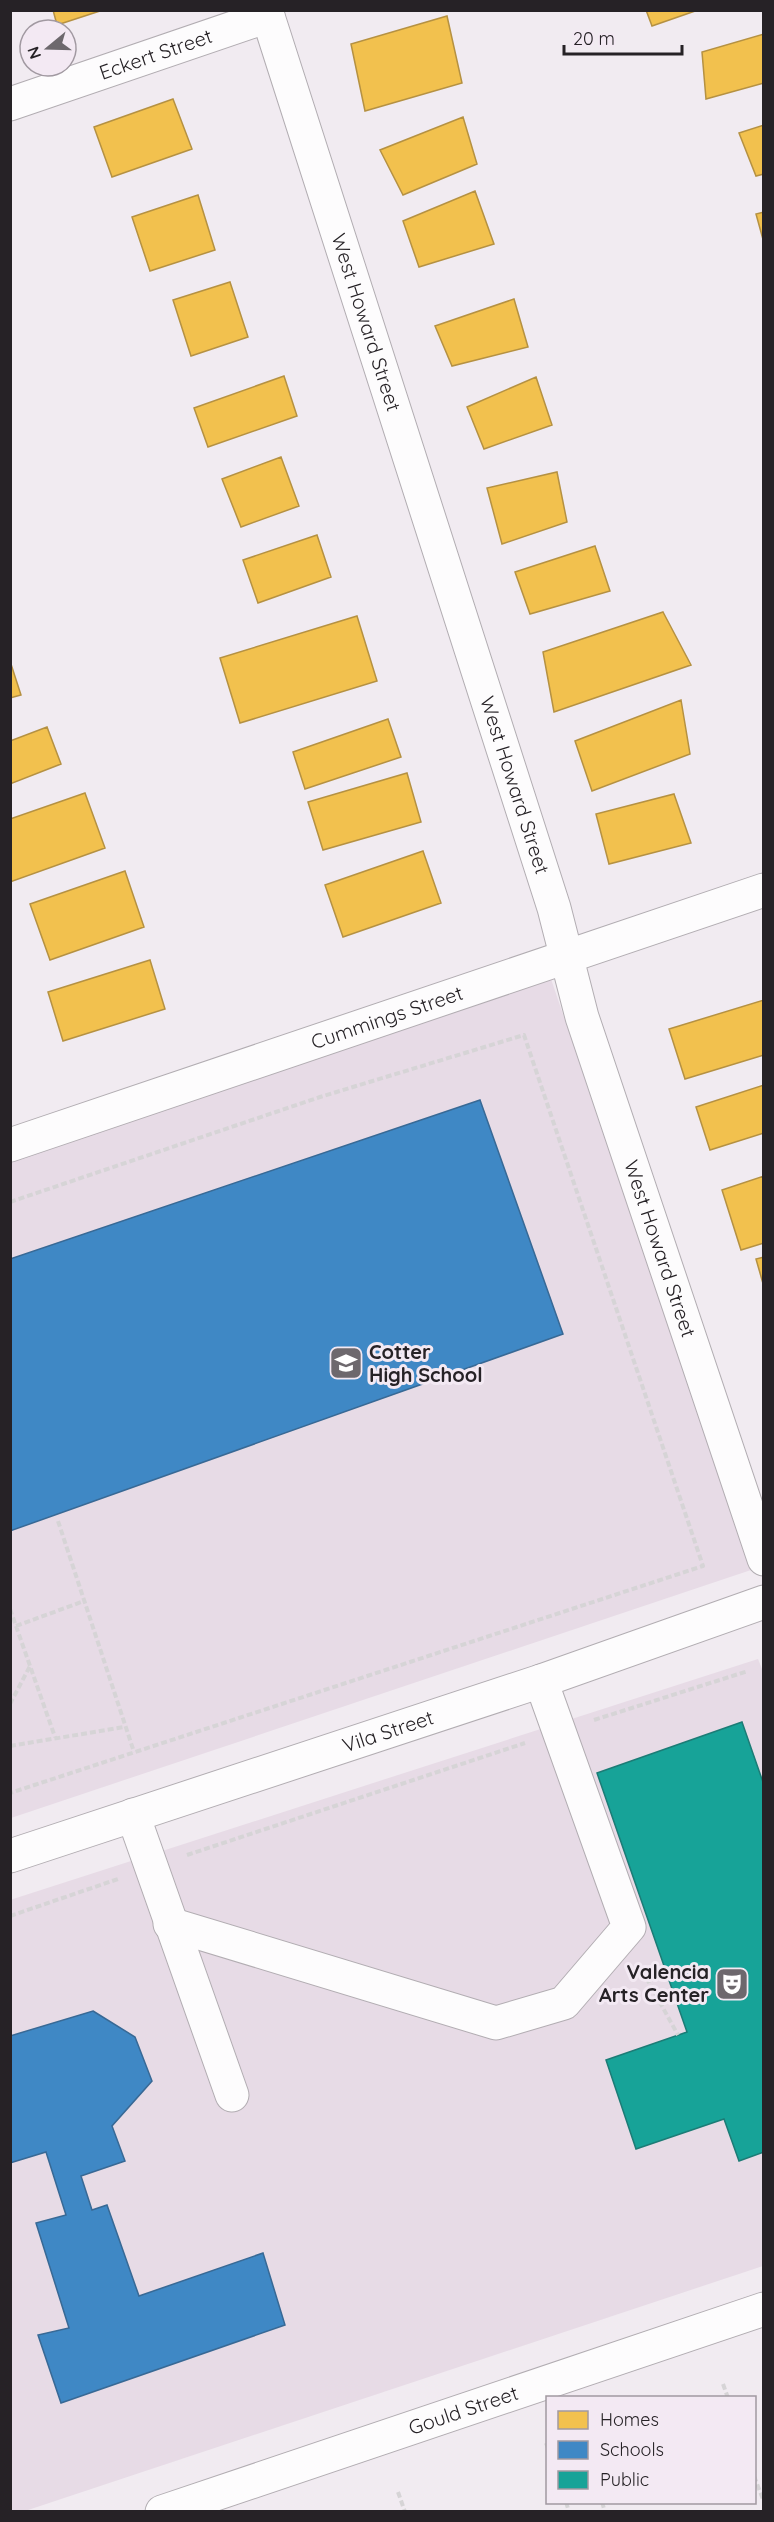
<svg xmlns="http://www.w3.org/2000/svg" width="774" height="2522" font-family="Quicksand,sans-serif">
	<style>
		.built { fill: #e7dbe6 }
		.homes { fill: #f2c14e; stroke: #b59142; stroke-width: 1.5 }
		.schools { fill: #3f88c5; stroke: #386995; stroke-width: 1.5 }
		.public { fill: #17a398; stroke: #1c7c76; stroke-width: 1.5 }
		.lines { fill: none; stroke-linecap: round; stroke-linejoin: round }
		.minor-casing { stroke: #b2adb2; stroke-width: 35 }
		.path { stroke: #d6d4d6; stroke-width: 4; stroke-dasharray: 6 3; stroke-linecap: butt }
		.minor { stroke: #fdfcfd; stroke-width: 33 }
		.labels { text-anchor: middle; stroke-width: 6; stroke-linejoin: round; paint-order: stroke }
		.street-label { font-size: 20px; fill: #262226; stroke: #f3e9f3 }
		.poi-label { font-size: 20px; font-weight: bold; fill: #262226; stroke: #f3e9f3; text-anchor: start }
	</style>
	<rect width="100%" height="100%" fill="#f1ebf1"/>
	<path class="built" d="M549,973L751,1570L11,1818L10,1157Z
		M758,1659L764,1674L763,2266L25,2511H11L10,1900Z"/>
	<path class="homes" d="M53,10H103L57,25Z
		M646,10H698L652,26Z
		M447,16L462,83L365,111L351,44Z
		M764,34V83L706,99L702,52Z
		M173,99L192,149L112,177L94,127Z
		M463,117L477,164L403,195L380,150Z
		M764,125V174L756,176L739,133Z
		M475,191L494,244L419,267L403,221Z
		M198,195L215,250L150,271L132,217Z
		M764,212V243L756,214Z
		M230,282L248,337L191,356L173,300Z
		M514,299L528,347L452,366L435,326Z
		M284,376L297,416L208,447L194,408Z
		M536,377L552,425L484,449L467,407Z
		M281,457L299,506L241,527L222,479Z
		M557,472L567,522L502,544L487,488Z
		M317,535L331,577L258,603L243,560Z
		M595,546L610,591L530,614L515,572Z
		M663,612L691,665L554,712L543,652Z
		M357,616L377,681L240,723L220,658Z
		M10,661L21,695L10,698Z
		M681,700L690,754L592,791L575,741Z
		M388,719L401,757L305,789L293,752Z
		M47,727L61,764L10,784V741Z
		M407,773L421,822L323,850L308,802Z
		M85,793L105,848L10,882V819Z
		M674,794L691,843L609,864L596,814Z
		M423,851L441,903L343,937L325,885Z
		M125,871L144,927L50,960L30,904Z
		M150,960L165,1009L63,1041L48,992Z
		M764,1000V1055L685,1079L669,1029Z
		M764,1085V1133L710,1150L696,1107Z
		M764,1176V1243L741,1250L722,1190Z
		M764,1257V1287L756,1259Z"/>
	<path class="schools" d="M480,1100L563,1334L10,1531V1259Z
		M93,2011L135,2037L152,2081L112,2126L125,2161L81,2176L92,2210L107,2205L139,2296L263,2253L285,2325L61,2403L38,2335L69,2328L36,2223L66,2215L46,2152L10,2163V2036Z"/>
	<path class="public" d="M742,1722L764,1785V2152L739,2161L724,2119L636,2149L606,2060L687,2032L597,1773Z"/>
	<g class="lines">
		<defs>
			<g id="minor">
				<path id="s1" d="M266,10L554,908L582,1017L764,1559"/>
				<path id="s2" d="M10,104L268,16"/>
				<path id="s3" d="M10,1145L764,890"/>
				<path d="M133,1815L232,2095"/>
				<path id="s4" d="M10,1856L541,1681L764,1602"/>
				<path d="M170,1924L496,2023L564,2003L629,1927L541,1681"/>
				<path id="s5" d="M162,2512L764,2309"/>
			</g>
		</defs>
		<use href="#minor" class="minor-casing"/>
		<path class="path" d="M10,1202L320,1097L524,1035L703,1566L10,1793
			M58,1521L134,1752
			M10,1609L55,1737
			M16,1626L84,1601
			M10,1704L30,1666
			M594,1720L748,1671
			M10,1746L124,1727
			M187,1855L525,1743
			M10,1916L118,1879
			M642,1970L678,2035
			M723,2384L728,2398
			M546,2443L548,2448
			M754,2476L764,2502
			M398,2492L405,2512
			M566,2502L569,2512
			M602,2502L605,2512"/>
		<use href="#minor" class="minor"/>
	</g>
	<defs>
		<symbol id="school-square" viewBox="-11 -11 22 22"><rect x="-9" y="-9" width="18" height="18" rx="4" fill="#6d686d" stroke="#f3e9f3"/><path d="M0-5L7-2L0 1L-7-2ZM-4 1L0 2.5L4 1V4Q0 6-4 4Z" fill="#fff"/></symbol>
		<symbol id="theatre-square" viewBox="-11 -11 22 22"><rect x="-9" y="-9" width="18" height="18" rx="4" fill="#6d686d" stroke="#f3e9f3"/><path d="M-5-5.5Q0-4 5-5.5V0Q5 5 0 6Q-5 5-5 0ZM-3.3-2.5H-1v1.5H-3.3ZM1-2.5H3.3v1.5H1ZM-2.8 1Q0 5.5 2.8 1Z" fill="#fff"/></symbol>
	</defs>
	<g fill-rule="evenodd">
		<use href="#school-square" x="327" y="1344" width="38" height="38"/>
		<use href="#theatre-square" x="713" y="1965" width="38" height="38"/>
	</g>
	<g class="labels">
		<g class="street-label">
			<text dy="7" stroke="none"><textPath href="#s2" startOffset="154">Eckert Street</textPath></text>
			<text dy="7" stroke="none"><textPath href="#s1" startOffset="328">West Howard Street</textPath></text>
			<text dy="7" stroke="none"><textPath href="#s1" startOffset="814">West Howard Street</textPath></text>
			<text dy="7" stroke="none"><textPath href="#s3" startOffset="398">Cummings Street</textPath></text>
			<text dy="7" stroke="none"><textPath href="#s1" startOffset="1300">West Howard Street</textPath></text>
			<text dy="7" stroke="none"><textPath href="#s4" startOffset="398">Vila Street</textPath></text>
			<text dy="7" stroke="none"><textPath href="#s5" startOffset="318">Gould Street</textPath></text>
		</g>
		<g class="poi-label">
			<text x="369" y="1359">Cotter<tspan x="369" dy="23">High School</tspan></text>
			<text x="709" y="1979" text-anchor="end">Valencia<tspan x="709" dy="23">Arts Center</tspan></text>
		</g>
	</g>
	<rect width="774" height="2522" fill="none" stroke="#262226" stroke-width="24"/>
	<rect x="546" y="2396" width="210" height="108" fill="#f3e9f3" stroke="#a199a1" stroke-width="1.5"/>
	<rect x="558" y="2411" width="30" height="18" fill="#f2c14e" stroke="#a199a1" stroke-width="1.5"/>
	<text x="600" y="2426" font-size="18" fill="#262226">Homes</text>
	<rect x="558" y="2441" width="30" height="18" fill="#3f88c5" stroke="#a199a1" stroke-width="1.5"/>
	<text x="600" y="2456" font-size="18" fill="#262226">Schools</text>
	<rect x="558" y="2471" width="30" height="18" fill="#17a398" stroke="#a199a1" stroke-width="1.5"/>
	<text x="600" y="2486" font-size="18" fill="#262226">Public</text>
	<g transform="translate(48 48) rotate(251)"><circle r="28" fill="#f3e9f3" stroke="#a199a1" stroke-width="1.5"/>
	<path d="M0-4.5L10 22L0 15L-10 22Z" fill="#6d686d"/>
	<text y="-9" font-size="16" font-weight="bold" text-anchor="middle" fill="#262226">N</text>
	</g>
	<path d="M564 45v9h118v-9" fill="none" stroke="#262226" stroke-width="3"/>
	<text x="573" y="45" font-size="18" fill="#262226" stroke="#f3e9f3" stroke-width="4.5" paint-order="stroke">20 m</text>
</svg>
